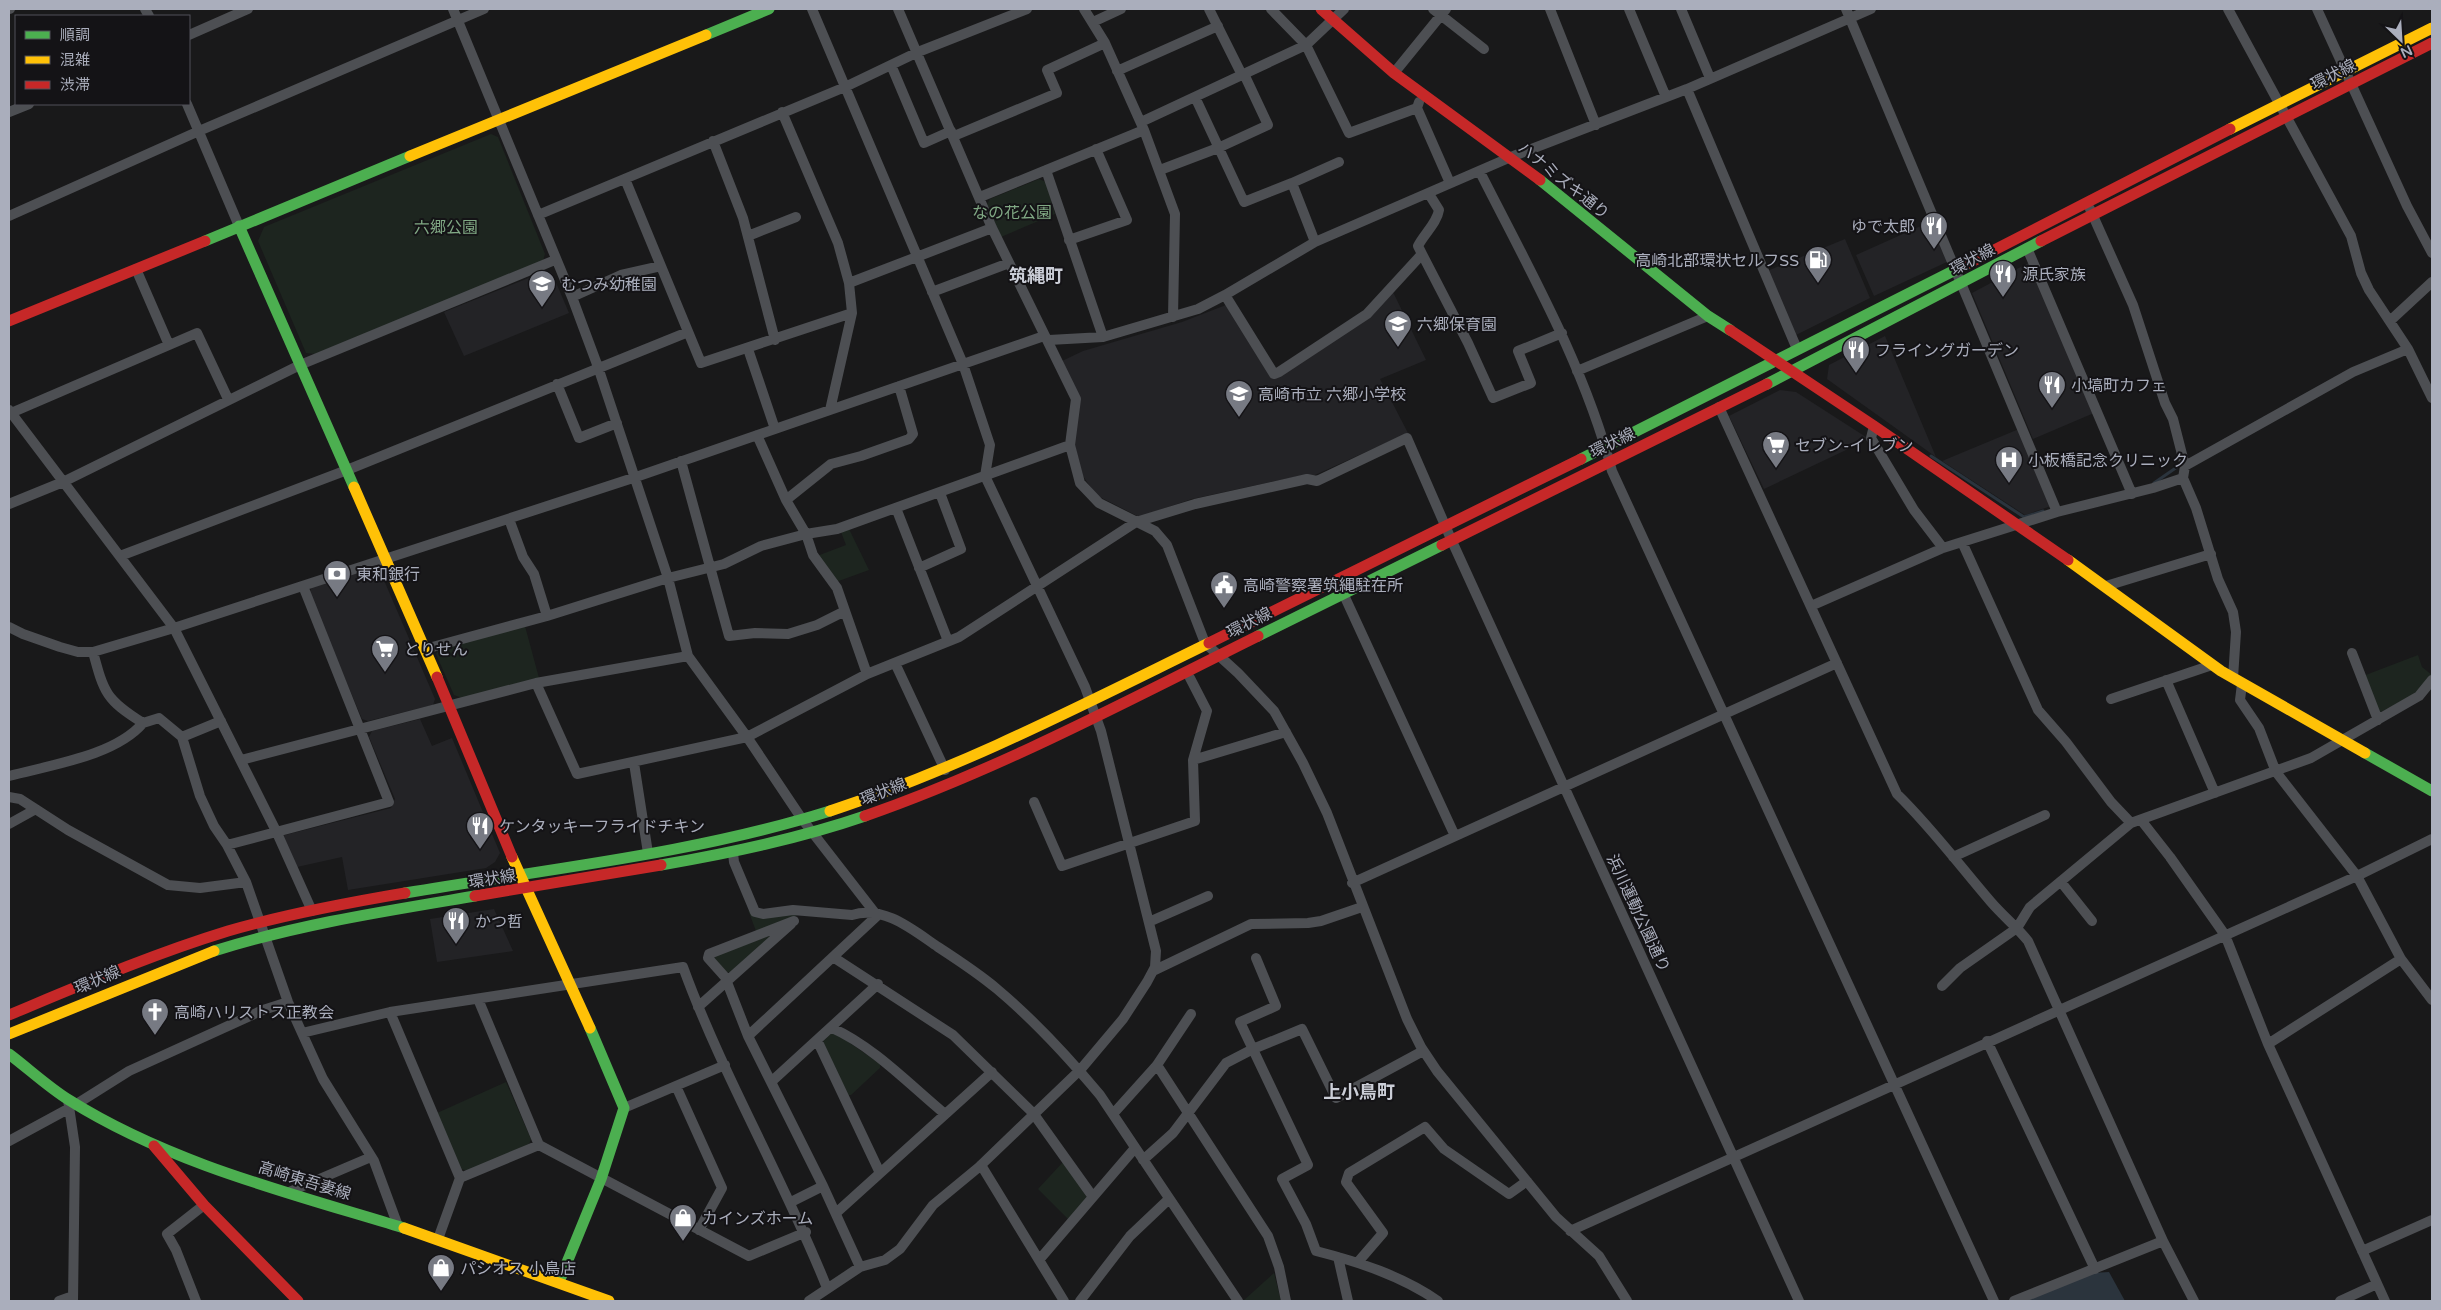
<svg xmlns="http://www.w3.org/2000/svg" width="2441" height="1310" font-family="'Varela Round','Noto Sans JP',sans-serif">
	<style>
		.built { fill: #232326 }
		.green { fill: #1d251f }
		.water { fill: #2b343d }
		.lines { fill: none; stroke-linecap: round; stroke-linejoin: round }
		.stream { stroke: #2b343d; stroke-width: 3 }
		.street { stroke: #4d4f53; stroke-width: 10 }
		.fast { stroke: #4caf50; stroke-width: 11 }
		.slow { stroke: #ffc107; stroke-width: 11 }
		.jam { stroke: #c62828; stroke-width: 11 }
		.labels { text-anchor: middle; stroke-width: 4; stroke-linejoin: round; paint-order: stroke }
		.street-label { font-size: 16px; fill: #aaaebc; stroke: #141316 }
		.park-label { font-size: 16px; fill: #80a884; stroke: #141316 }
		.poi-label { font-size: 16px; fill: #aaaebc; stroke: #141316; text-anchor: start }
		.neighbourhood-label { font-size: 18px; font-weight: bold; fill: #cbced7; stroke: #141316 }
	</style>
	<rect width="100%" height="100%" fill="#19191a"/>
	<path class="built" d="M1932,221L1949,261L1874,296L1856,255Z
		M1845,239L1870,298L1796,335L1793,334L1767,271Z
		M2030,262L2094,413L2033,439L1972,293Z
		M546,271L552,273L569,313L464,356L444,312Z
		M1393,292L1426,360L1380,379L1408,433L1315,475H1304L1192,499L1139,517L1096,495L1083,476L1074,442L1080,403L1062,361L1083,351L1182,322L1226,305L1273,379Z
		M1885,336L1936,457L1827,379L1829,365Z
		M1780,390L1796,392L1866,437L1865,441L1764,489L1729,416Z
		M2019,429L2051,506L2025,515L1942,461Z
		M375,567L380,571L435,699L433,705L368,721L362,719L309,593L312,587Z
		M420,719L432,746L452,738L500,853L495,862L486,868L348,890L342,857L297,867L281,836L391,808L395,799L369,737L372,731Z
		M494,909L513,951L437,962L430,919Z"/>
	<path class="green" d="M491,134L498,137L545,254L543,261L315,354L306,353L258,241L264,227Z
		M1039,179L1046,182L1055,214L1001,237L987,204L990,199Z
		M849,529L869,570L836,582L817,556L846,545L841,532Z
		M525,626L539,678L462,698L454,695L436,654L439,649Z
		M2418,655L2422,667L2432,675C2419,695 2400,702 2379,713L2363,676Z
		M748,910L751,913H803L756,931Z
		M777,933L731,973L727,972L714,959L716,955Z
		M831,1034H837L880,1064V1068L851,1095H846L823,1041Z
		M506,1082L531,1139L529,1144L468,1171L461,1169L437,1113Z
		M1063,1162L1088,1199L1069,1220L1038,1189Z
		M1274,1273L1281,1301H1243Z"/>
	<path class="water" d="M2109,1272L2125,1301H2021L2092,1273Z"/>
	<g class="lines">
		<path class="stream" d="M1931,456L2024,517L2043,511
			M2154,483L2180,465"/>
		<path class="street" d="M9,9H10
			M145,9L149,16
			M453,9L572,297L598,367L668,578L688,656L747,737L802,819L875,913
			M898,9L992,228L1076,399L1070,445L1080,483L1099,503L1155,531L1167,545L1205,643L1238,673L1274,711L1303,763L1327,813L1407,1019L1421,1047L1437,1071L1556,1217L1599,1256L1627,1301
			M1084,9L1105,43L1144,130L1175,214L1173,317
			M1209,9L1242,75
			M1271,9L1306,45L1349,133L1417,108
			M1433,9L1484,49
			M1550,9L1596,125
			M1629,9L1666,97
			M1681,9L1710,78
			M1846,9L2057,512
			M2228,9L2351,236L2361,273L2369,290L2408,349L2432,398
			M2317,9L2407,206L2432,253
			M1093,22L1121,9
			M189,35L248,9
			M891,65L924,143L951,131
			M1117,71L1218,26
			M1394,73L1446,9
			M1687,89L1797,349
			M1195,97L1244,202L1292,183L1315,242
			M1419,102L1417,108L1450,183
			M187,104L239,226
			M9,112L29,104
			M782,112L838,243L849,283L852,313L830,410
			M1141,122L1306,45L1344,9
			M954,136L1057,93L1047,70L1105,43
			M713,141L743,218L775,340
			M1046,170L1103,337
			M1160,170L1218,148L1268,125L1244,74
			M1480,172C1529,269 1584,365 1612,471L1994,1301
			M625,179L701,363L852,313
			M1292,183L1339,162
			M980,197L1144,130
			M2090,209L2133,305L2165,403L2173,419L2185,466L2183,478L2196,508L2218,579L2233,612L2236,632L2233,678
			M538,215L845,87L918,52L1027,9
			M9,216L199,131L484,9
			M748,236L796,217
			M1069,240L1127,220L1096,149
			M2027,248L2132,494
			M1422,254L1468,343L1493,398L1531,383L1518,351L1562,333
			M136,269L169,345
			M849,283L992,228
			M932,292L1009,263
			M1225,295L1274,374L1279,372L1367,314L1422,254L1418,246C1424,234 1437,223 1439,210L1429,194
			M572,297L621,275L661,266
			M2391,320L2432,282
			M1049,340L1103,337L1198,309L1225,295L1315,242L1511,157L1687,89L1871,9
			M748,349L775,429
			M1577,371L1708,316
			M557,384L579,438L617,423
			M1719,407L1897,794C1931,827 1960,866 1991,902C2003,916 2017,927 2028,941L2163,1241L2194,1301
			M9,410L174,628L277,833L312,911
			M11,413L197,333L228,399
			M1874,426L1871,438L1914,510L1943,548
			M757,435L786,500L806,534L813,555L837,588L867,674
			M681,461L729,636L755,633L788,634L817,625L845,611
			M2185,466L2353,372L2408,349
			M786,500L831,464L861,456L909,439L913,434L899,386
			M9,504L63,482L300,365L555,260
			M896,508L948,641
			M509,519L523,557L534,574L547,616
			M1962,542L2038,710L2066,742L2111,802L2131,823
			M120,556L347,470L688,332
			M919,568L961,549L940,493
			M2106,586L2211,554
			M1343,593L1455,836
			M1811,606L1943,548L2057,512L2153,488L2183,478
			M9,627L23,634L60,647L78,652H93L174,628L636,477L1044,336
			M425,649L547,616L668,578L724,564L761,546L806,534L837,529L1070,445
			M93,652C104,693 106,700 143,723L159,718L182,737L200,796L214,826L227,845L246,882L288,1002L302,1033L323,1079L374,1161L398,1226
			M2352,653L2378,720
			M895,663L945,770
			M2166,680L2215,793
			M536,683L577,774L747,737L867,674L959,637L1136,522L1195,504L1307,479L1317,481L1407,438L1451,539L1799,1301
			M2242,684L2240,700L2259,728L2276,772L2357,876L2401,959L2432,1000
			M2111,699L2212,665
			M182,737L221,721
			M241,760L536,683L688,656
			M1193,760L1286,732
			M634,763L648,853
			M9,776C50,765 115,756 143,723
			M9,797L20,799L68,830L168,885L200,888L246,882
			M1034,802L1062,866L1195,821L1193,760L1207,711L1190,678
			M2141,820L2170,857L2225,935L2268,1044L2385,1301
			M9,824L36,809
			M227,845L389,802L303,586
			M733,853L734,862L755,912L763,914L793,910L852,915C884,905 913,930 938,947C958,960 978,973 997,989C1034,1020 1069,1058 1100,1095L1238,1301
			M1953,857L2045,815
			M2061,882L2092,921
			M1352,883L1837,663
			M794,921L709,954L708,958L725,977L748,1036L823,1186L860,1267
			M1151,921L1208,896
			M833,957L953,1035L1033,1113L1093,1197
			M1256,958L1276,1006L1240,1022L1308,1165L1282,1179L1306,1224L1316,1251C1359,1262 1402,1276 1438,1301
			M1153,971L1251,924L1308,923L1321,921L1362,907
			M1942,986L1960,968L2017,928L2030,907L2131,823L2311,758L2419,696L2432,680
			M478,999L539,1145L749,1256L806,1232
			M698,1007L791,924
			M390,1012L460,1178L438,1239
			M832,1028C873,1046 911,1086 945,1114
			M302,1033L390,1012L683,967C723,1077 784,1179 827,1288
			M748,1036L879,914
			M817,1040L880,1173
			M1987,1041L2095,1269
			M2268,1044L2401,959
			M1157,1065L1268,1236L1279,1267L1286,1301
			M771,1082L878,984
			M676,1086L722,1188L699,1230
			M68,1100L75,1147L73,1301
			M75,1105L129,1071L263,1010L288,1002
			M624,1108L725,1065
			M1113,1114L1157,1065L1191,1014
			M9,1141L68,1109
			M1143,1160L1173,1133L1226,1063L1253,1049L1302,1029L1336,1098L1423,1051
			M981,1165L1064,1301
			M460,1178L539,1145
			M289,1192L371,1157
			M791,1202L823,1186
			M836,1213L992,1072
			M1570,1231L2357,876L2432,839
			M2362,1251L2432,1220
			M1338,1257L1348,1301
			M1039,1260L1135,1148
			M1358,1262L1383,1233L1346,1182L1349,1173L1425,1127L1444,1149L1509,1194L1527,1181
			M59,1301L73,1296
			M196,1301L176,1250L167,1234L204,1205
			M809,1301L860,1267L885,1260L900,1249L933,1205L979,1167L1081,1069L1123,1019L1147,982L1155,967L1156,951L1101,731L1085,687L985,476L990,445L963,364L812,9
			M1080,1301L1130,1236L1169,1199
			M2014,1301L2163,1241
			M2340,1301L2377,1284"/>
		<path class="fast" d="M706,35L769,9
			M1540,180L1708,316L1730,330
			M239,226L354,487
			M205,241L410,156
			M1767,384L2041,241
			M1581,459L1969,263
			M1258,636L1442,545
			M2365,753L2432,791
			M661,865C730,853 798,839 865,816
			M405,893C547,869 693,854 830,811
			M214,951C300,924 386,911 475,896
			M9,1054C29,1069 48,1087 69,1100C171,1164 290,1193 404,1228
			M559,1282L601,1179L624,1108L590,1028"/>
		<path class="slow" d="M2230,129L2432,28
			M410,156L706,35
			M354,487L437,677
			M2068,560L2221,671L2365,753
			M830,811C963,767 1084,704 1209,643
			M512,857L590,1028
			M9,1034L214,951
			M404,1228L609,1301"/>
		<path class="jam" d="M1321,9L1394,73L1540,180
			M2041,241L2432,43
			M1969,263L2230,129
			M9,321L205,241
			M1730,330L1874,426L2068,560
			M1442,545L1767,384
			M1209,643L1581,459
			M437,677L512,857
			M865,816C1000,769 1129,700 1258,636
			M475,896L661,865
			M9,1015C81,985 153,954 228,931C286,914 346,903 405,893
			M154,1146L204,1205L298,1301"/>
	</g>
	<defs>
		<symbol id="restaurant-pin" viewBox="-11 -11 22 30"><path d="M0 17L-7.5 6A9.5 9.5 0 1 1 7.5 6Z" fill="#777a83" stroke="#141316"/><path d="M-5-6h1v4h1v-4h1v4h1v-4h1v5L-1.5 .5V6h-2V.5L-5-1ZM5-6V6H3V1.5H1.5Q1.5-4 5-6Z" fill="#fff"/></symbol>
		<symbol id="fuel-pin" viewBox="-11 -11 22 30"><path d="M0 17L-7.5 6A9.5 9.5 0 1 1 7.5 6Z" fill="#777a83" stroke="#141316"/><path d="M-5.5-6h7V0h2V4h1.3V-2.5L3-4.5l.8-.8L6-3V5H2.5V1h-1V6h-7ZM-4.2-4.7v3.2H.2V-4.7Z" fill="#fff"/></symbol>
		<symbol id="school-pin" viewBox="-11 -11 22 30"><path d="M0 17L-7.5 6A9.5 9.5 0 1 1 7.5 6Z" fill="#777a83" stroke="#141316"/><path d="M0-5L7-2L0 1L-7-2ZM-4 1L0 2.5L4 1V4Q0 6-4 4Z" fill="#fff"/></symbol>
		<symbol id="supermarket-pin" viewBox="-11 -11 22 30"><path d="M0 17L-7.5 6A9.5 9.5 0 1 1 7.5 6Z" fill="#777a83" stroke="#141316"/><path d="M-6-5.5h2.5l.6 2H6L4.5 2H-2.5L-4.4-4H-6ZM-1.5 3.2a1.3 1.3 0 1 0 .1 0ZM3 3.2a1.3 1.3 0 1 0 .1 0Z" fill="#fff"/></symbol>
		<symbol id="hospital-pin" viewBox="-11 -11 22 30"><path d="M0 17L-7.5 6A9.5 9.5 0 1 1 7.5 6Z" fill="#777a83" stroke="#141316"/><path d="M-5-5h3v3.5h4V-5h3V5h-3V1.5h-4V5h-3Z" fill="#fff"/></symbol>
		<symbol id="bank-pin" viewBox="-11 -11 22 30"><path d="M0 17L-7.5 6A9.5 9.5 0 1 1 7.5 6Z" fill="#777a83" stroke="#141316"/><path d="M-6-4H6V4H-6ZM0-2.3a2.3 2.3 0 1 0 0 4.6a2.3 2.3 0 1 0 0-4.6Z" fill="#fff"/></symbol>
		<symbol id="civic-pin" viewBox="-11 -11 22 30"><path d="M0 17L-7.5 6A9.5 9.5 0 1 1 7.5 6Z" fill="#777a83" stroke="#141316"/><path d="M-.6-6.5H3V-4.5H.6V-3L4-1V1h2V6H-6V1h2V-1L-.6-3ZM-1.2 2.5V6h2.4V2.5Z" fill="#fff"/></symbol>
		<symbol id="church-pin" viewBox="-11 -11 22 30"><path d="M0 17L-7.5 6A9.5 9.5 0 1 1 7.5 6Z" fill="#777a83" stroke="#141316"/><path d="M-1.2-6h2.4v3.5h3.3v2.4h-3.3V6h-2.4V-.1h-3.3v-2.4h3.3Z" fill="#fff"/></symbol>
		<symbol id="shop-pin" viewBox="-11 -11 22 30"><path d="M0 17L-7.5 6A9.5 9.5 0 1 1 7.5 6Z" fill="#777a83" stroke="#141316"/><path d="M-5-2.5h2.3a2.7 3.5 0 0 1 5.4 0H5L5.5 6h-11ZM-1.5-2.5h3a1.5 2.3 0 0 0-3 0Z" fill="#fff"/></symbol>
	</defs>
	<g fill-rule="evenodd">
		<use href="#restaurant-pin" x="1918" y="210" width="32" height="43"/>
		<use href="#fuel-pin" x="1802" y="244" width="32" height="43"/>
		<use href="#restaurant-pin" x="1987" y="258" width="32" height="43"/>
		<use href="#school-pin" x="526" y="268" width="32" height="43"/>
		<use href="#school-pin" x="1382" y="308" width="32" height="43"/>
		<use href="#restaurant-pin" x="1840" y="334" width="32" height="43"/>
		<use href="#restaurant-pin" x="2036" y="369" width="32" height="43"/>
		<use href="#school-pin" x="1223" y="378" width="32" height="43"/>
		<use href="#supermarket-pin" x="1760" y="429" width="32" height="43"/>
		<use href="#hospital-pin" x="1993" y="444" width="32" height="43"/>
		<use href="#bank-pin" x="321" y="558" width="32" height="43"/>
		<use href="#civic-pin" x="1208" y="569" width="32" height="43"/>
		<use href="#supermarket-pin" x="369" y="633" width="32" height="43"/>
		<use href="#restaurant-pin" x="464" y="810" width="32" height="43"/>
		<use href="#restaurant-pin" x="440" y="905" width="32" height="43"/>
		<use href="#church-pin" x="139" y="996" width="32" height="43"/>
		<use href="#shop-pin" x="667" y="1202" width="32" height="43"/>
		<use href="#shop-pin" x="425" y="1252" width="32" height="43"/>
	</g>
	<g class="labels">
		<g class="street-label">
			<text transform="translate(2333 74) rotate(-27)" y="6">環状線</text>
			<text transform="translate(1564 180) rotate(39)" y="6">ハナミズキ通り</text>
			<text transform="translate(1972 259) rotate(-28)" y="6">環状線</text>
			<text transform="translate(1612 442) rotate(-26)" y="6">環状線</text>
			<text transform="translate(1249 622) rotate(-27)" y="6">環状線</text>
			<text transform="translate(883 791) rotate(-21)" y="6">環状線</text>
			<text transform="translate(492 878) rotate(-9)" y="6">環状線</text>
			<text transform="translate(1639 913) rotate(65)" y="6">浜川運動公園通り</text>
			<text transform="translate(97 979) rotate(-23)" y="6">環状線</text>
			<text transform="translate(305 1180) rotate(17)" y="6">高崎東吾妻線</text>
		</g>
		<g class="park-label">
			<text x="1012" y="218">なの花公園</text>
			<text x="446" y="233">六郷公園</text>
		</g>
		<g class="poi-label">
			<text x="1915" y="232" text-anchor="end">ゆで太郎</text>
			<text x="1799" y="266" text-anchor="end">高崎北部環状セルフSS</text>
			<text x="2022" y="280">源氏家族</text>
			<text x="561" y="290">むつみ幼稚園</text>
			<text x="1417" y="330">六郷保育園</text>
			<text x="1875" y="356">フライングガーデン</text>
			<text x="2071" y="391">小塙町カフェ</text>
			<text x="1258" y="400">高崎市立 六郷小学校</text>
			<text x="1795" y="451">セブン-イレブン</text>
			<text x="2028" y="466">小板橋記念クリニック</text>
			<text x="356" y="580">東和銀行</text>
			<text x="1243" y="591">高崎警察署筑縄駐在所</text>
			<text x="404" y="655">とりせん</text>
			<text x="499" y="832">ケンタッキーフライドチキン</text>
			<text x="475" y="927">かつ哲</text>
			<text x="174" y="1018">高崎ハリストス正教会</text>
			<text x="702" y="1224">カインズホーム</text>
			<text x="460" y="1274">パシオス 小鳥店</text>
		</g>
		<g class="neighbourhood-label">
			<text x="1036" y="282">筑縄町</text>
			<text x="1359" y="1098">上小鳥町</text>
		</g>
	</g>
	<rect width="2441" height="1310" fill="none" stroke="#aaaebc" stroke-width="20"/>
	<rect x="15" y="15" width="175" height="90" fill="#141316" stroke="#505158"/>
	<rect x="25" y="31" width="25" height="8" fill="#4caf50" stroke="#505158"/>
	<text x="60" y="40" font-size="15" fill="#aaaebc">順調</text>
	<rect x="25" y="56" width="25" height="8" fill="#ffc107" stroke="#505158"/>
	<text x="60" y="65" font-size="15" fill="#aaaebc">混雑</text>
	<rect x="25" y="81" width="25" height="8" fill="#c62828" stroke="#505158"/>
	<text x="60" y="90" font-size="15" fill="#aaaebc">渋滞</text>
	<g transform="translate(2401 40) rotate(155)" stroke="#141316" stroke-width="4" paint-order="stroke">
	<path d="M0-4L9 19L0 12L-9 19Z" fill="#aaaebc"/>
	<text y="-8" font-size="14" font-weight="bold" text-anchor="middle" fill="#aaaebc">N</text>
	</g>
</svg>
